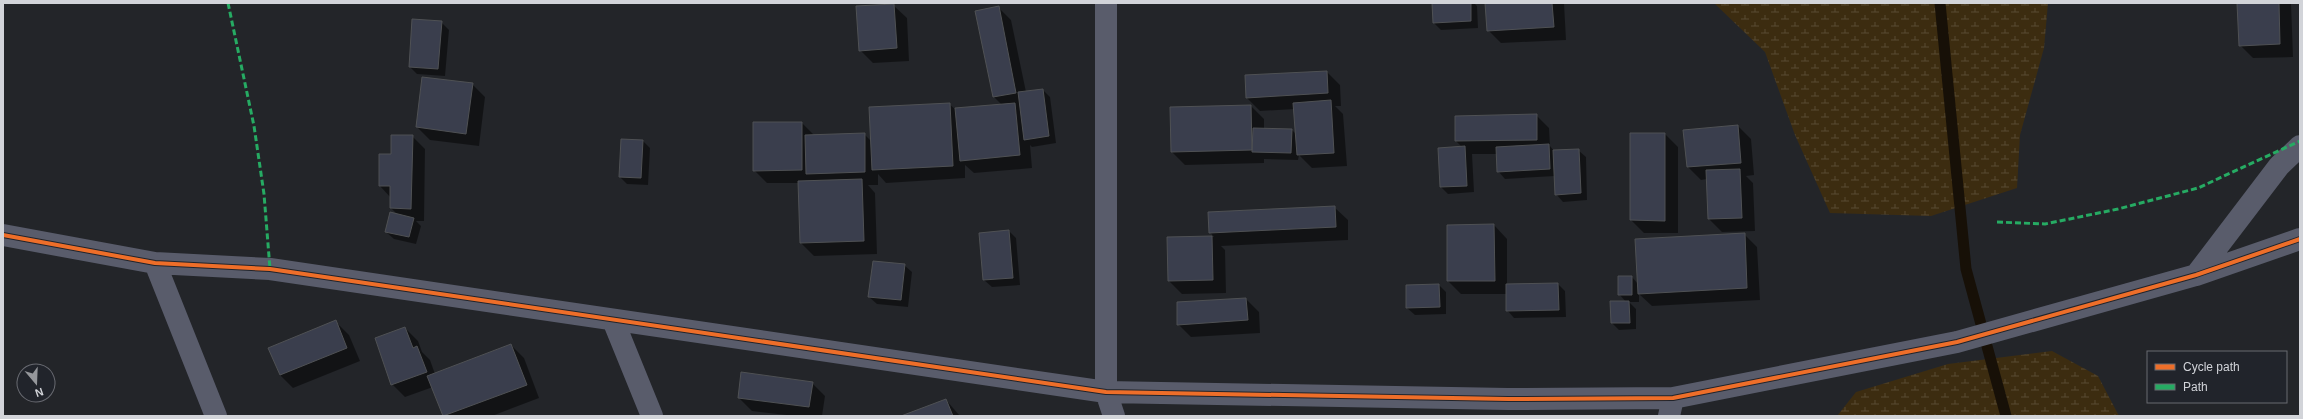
<svg xmlns="http://www.w3.org/2000/svg" width="2303" height="419" font-family="Arial,sans-serif">
	<style>
		.wetland { fill: url(#wetland-marsh) }
		.shadow { fill: #0007 }
		.lines { fill: none; stroke-linecap: round; stroke-linejoin: round }
		.stream { stroke: #171007; stroke-width: 11 }
		.building { fill: #3a3e4d; stroke: #4f5154 }
		.minor { stroke: #595c6b; stroke-width: 22 }
		.quiet { stroke: #26ab63; stroke-width: 3; stroke-dasharray: 6 3; stroke-linecap: butt }
		.cycleway-casing { stroke: #21242b; stroke-width: 6 }
		.cycleway { stroke: #ee6e29; stroke-width: 4 }
	</style>
	<defs>
		<pattern id="wetland-marsh" width="20" height="14" patternUnits="userSpaceOnUse"><rect width="20" height="14" fill="#3c2c10"/><path d="M1 5h8M5 5V1M11 12h8M15 12V8" fill="none" stroke="#574a32"/></pattern>
	</defs>
	<rect width="100%" height="100%" fill="#232529"/>
	<path class="wetland" d="M1714,3H2048L2044,48L2020,135L2017,188L1931,216L1830,213L1795,135L1765,52Z
		M2052,351L2098,376L2119,416H1837L1856,392L1948,364Z"/>
	<path class="shadow" d="M1433,3H1474L1477,6L1478,28L1441,30L1434,23Z
		M1486,3H1564L1566,40L1501,43L1488,30Z
		M2238,3H2291L2293,57L2253,58L2240,45Z
		M893,5L907,18L909,61L873,63L860,50Z
		M998,7L1011,20L1026,92L1043,90L1050,97L1056,143L1032,147L1030,145L1032,168L974,173L965,165V178L886,183L878,174V185H868L875,193L877,254L814,256L801,243L799,183H767L754,170L802,123L815,136L864,134L872,142L949,104L955,109L1002,105L994,97L976,12Z
		M441,22L449,30L445,76L417,74L410,67Z
		M1327,72L1340,85L1341,106H1335L1343,114L1347,166L1312,168L1299,155L1298,160L1264,159V163L1185,165L1172,152L1171,108L1251,106L1264,119V130H1292L1297,135L1295,109L1260,111L1247,98Z
		M472,84L485,97L479,146L430,140L417,127Z
		M1536,115L1549,128L1550,146L1554,151L1578,150L1586,157L1587,200L1563,202L1556,194L1555,176L1505,179L1498,171L1497,154H1472L1474,192L1448,194L1441,187L1462,147L1456,141Z
		M1738,126L1751,139L1754,175L1746,176L1753,183L1755,231L1722,232L1709,219L1707,179L1701,180L1688,167Z
		M1665,134L1678,147V233H1644L1631,220Z
		M412,136L425,149L424,221H416L421,226L416,244L394,239L386,232L398,215L391,208V198L380,186V155H392Z
		M643,141L650,148L648,185L627,184L620,177Z
		M1334,207L1348,220V240L1221,246L1225,250L1226,293L1182,294L1169,281L1168,238L1214,237L1210,232Z
		M1494,225L1507,239V285L1558,284L1565,291L1566,317L1514,318L1507,310V294H1461L1448,281Z
		M1009,231L1016,238L1020,285L992,287L984,280L980,234Z
		M1744,234L1757,247L1760,300L1652,306L1639,294V302H1629L1636,309V329L1619,330L1612,323L1626,302L1619,294L1632,277L1638,284Z
		M904,265L912,272L908,307L877,304L869,297Z
		M1439,285L1446,292V314L1415,315L1407,308Z
		M1246,299L1259,312L1260,333L1191,337L1178,324Z
		M336,322L349,335L360,361L293,388L280,375L270,349Z
		M405,328L418,341L422,352L430,360L435,374L511,345L524,358L539,398L492,416H444L433,387L405,397L392,384Z
		M812,383L825,396L822,416H795L752,411L739,398Z
		M946,400L960,416H904Z"/>
	<g class="lines">
		<path class="stream" d="M1940,3L1966,269L2006,416"/>
	</g>
	<path class="building" d="M1432,3H1471V21L1433,23Z
		M1485,3H1552L1554,27L1487,31Z
		M2237,3H2279L2280,44L2239,46Z
		M894,4L897,48L859,51L856,6Z
		M999,6L1016,93L993,97L975,11Z
		M412,19L442,21L438,69L409,67Z
		M1327,71L1328,93L1246,98L1245,75Z
		M422,77L473,83L466,134L416,127Z
		M1043,89L1049,136L1024,140L1018,92Z
		M1331,100L1334,153L1297,155L1293,103Z
		M950,103L953,166L872,170L869,107Z
		M1015,103L1020,155L960,161L955,108Z
		M1251,105L1252,150L1171,152L1170,107Z
		M1537,114V140L1455,141V116Z
		M753,122H802V170L753,171Z
		M1738,125L1741,163L1687,167L1683,130Z
		M1253,128L1292,129L1291,153L1252,152Z
		M865,133V172L806,174L805,135Z
		M1630,133H1665V221L1630,220Z
		M391,135H413L411,209L390,208V186H379V154H391Z
		M621,139L643,140L641,178L619,177Z
		M1549,144L1550,169L1497,172L1496,147Z
		M1465,146L1467,186L1440,187L1438,148Z
		M1579,149L1581,193L1555,195L1553,150Z
		M1740,169L1742,218L1708,219L1706,170Z
		M862,179L864,241L800,243L798,181Z
		M1335,206L1336,227L1209,233L1208,212Z
		M390,212L414,218L409,237L385,232Z
		M1494,224L1495,281H1447V225Z
		M1009,230L1013,278L983,280L979,233Z
		M1745,233L1747,288L1638,294L1635,239Z
		M1212,236L1213,280L1168,281L1167,237Z
		M873,261L905,264L901,300L868,297Z
		M1618,276H1632V295H1618Z
		M1558,283L1559,310L1506,311V284Z
		M1439,284L1440,307L1406,308V285Z
		M1246,298L1248,320L1177,325V302Z
		M1610,301H1629L1630,323H1611Z
		M336,320L347,348L280,375L268,348Z
		M405,327L413,348L417,346L427,372L391,385L375,338Z
		M511,344L527,385L443,416L427,376Z
		M741,372L813,382L809,407L738,398Z
		M946,399L953,416H901Z"/>
	<g class="lines">
		<path class="minor" d="M1106,3V392L1114,416
			M3,235L155,263L270,269L1106,392L1508,399L1673,398L1957,342L2196,275L2300,239
			M155,263L216,416
			M2196,275L2279,166L2300,146
			M613,320L652,416
			M1669,416L1673,398"/>
		<path class="quiet" d="M228,3L254,126L264,194L270,269
			M1997,222L2045,224L2118,209L2198,188L2300,141"/>
		<defs>
			<path id="cycleway" d="M3,235L155,263L270,269L1106,392L1508,399L1673,398L1957,342L2196,275L2300,239"/>
		</defs>
		<use href="#cycleway" class="cycleway-casing"/>
		<use href="#cycleway" class="cycleway"/>
	</g>
	<rect width="2303" height="419" fill="none" stroke="#d2d4d9" stroke-width="8"/>
	<rect x="2147" y="351" width="140" height="52" fill="#21242b" stroke="#686a71"/>
	<rect x="2155" y="364" width="20" height="6" fill="#ee6e29" stroke="#686a71"/>
	<text x="2183" y="371" font-size="12" fill="#d2d4d9">Cycle path</text>
	<rect x="2155" y="384" width="20" height="6" fill="#26ab63" stroke="#686a71"/>
	<text x="2183" y="391" font-size="12" fill="#d2d4d9">Path</text>
	<g transform="translate(36 383) rotate(161)"><circle r="19" fill="#21242b" stroke="#686a71"/>
	<path d="M0-3L7 15L0 10L-7 15Z" fill="#95979b"/>
	<text y="-6" font-size="11" font-weight="bold" text-anchor="middle" fill="#d2d4d9">N</text>
	</g>
</svg>
